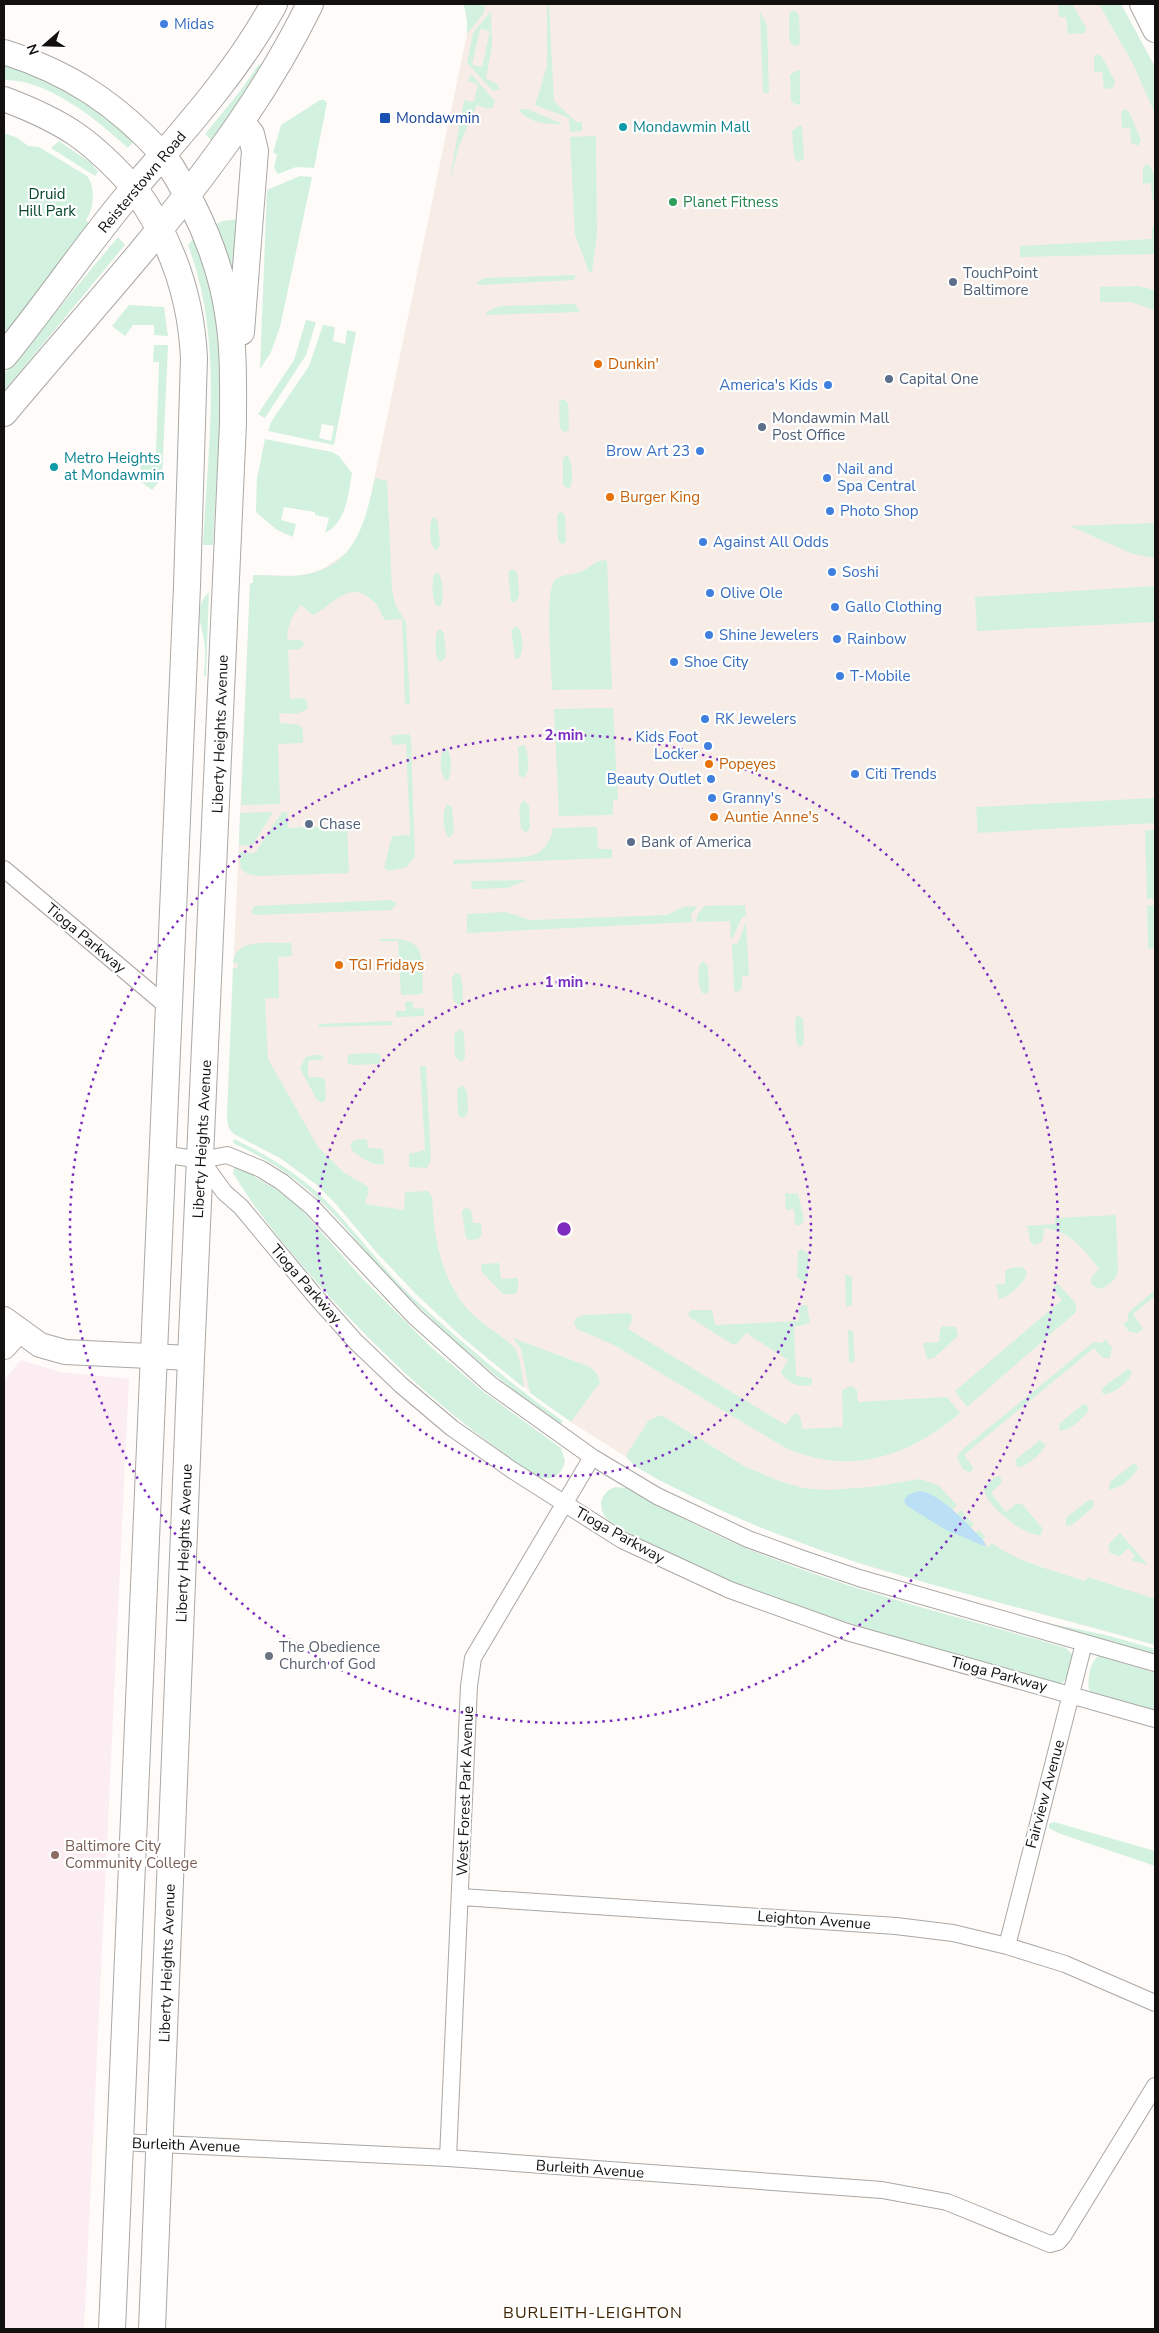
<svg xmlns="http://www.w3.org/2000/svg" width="1159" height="2333" font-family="'Nunito Sans',sans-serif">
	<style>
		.built { fill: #f7ede6 }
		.education { fill: #fcedf3 }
		.green { fill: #d3f1df; fill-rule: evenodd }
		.water { fill: #bbe0f5 }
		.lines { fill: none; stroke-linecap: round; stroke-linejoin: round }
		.street-casing { stroke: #aaa7a4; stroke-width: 18 }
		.secondary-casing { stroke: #aaa7a4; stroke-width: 26 }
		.primary-casing { stroke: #aaa7a4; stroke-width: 28 }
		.street { stroke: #fff; stroke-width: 16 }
		.secondary { stroke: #fff; stroke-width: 24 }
		.primary { stroke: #fff; stroke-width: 26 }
		.ring { fill: none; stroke: #7b2cbf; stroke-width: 2.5; stroke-dasharray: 2.5 5 }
		.shop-dot { fill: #3f7fe0; stroke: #fff; stroke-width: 2 }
		.transit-dot { fill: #1a4fb4; stroke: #fff; stroke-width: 2 }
		.culture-dot { fill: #0f9aa8; stroke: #fff; stroke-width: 2 }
		.leisure-dot { fill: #2e9e5b; stroke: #fff; stroke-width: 2 }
		.service-dot { fill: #5c6f8a; stroke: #fff; stroke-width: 2 }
		.food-dot { fill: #e8710a; stroke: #fff; stroke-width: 2 }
		.worship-dot { fill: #6b7280; stroke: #fff; stroke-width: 2 }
		.education-dot { fill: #8d6e63; stroke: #fff; stroke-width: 2 }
		.labels { text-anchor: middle; stroke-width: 4.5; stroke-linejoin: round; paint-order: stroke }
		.shop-label { font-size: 15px; fill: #366cbe; stroke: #fff; text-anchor: start }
		.transit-label { font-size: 15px; fill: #164399; stroke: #fff; text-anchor: start }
		.culture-label { font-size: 15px; fill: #0d838f; stroke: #fff; text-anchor: start }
		.street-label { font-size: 15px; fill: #121110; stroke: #fff }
		.park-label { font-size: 15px; fill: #05462a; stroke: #fff }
		.leisure-label { font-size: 15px; fill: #27864d; stroke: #fff; text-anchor: start }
		.service-label { font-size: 15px; fill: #4e5e75; stroke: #fff; text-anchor: start }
		.food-label { font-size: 15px; fill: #c56008; stroke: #fff; text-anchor: start }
		.worship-label { font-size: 15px; fill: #5b616d; stroke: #fff; text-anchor: start }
		.education-label { font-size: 15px; fill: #785e54; stroke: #fff; text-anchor: start }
		.neighbourhood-label { font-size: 16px; letter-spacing: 1px; fill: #3f2404; stroke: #fff }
		.centre { fill: #7b2cbf; stroke: #fff; stroke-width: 2.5 }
		.ring-label { font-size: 15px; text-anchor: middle; font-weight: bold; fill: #7b2cbf; stroke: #fff; stroke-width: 4.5; stroke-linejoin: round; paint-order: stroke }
	</style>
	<rect width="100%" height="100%" fill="#fefbf8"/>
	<path class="built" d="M464,4H1121L1155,67V1645L863,1565L748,1522L667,1483L571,1422L488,1359L416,1294L378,1254L336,1204L317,1185L280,1158L234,1134L229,1128L227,1118L250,583H253V575L294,576L312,573L324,568L348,552L356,542L366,519L467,34V20Z"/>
	<path class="education" d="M21,1360L60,1372L129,1379L84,2329H4V1380Z"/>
	<path class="green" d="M464,4H485L484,13L467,34V20Z
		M547,4H549L554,101L576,122H582V131L570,132L569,118L535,105L547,66Z
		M1058,4H1072L1086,28L1085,33L1068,34L1066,17H1059Z
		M1099,4H1121L1155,67V114L1134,66Z
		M794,10L799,15L800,43L797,46L792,45L789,39V13Z
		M491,11L492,46L486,79L496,83L500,89L493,91L467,63L473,33ZM480,29L490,31L482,67L472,65Z
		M760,12L767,25L769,93H763Z
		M1097,54L1102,57L1115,81L1113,88L1104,89L1102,72H1094V57Z
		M259,64L263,67L212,141L205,134L241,90Z
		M4,65C61,83 89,102 135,140L128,148C97,120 48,79 4,80Z
		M797,70L800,71V104L796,105L791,101L790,75Z
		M471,74L495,101L492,108H485L477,105L459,146L449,183L464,100L474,102L478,84L468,81Z
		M320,100H324L327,103L314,168L296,167L278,174L274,168L277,154L273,153L281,125Z
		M518,109H527L563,124C548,125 528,123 518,109Z
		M1125,109L1129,112L1141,140L1138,146L1131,143L1130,128H1122L1121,112Z
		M800,125L802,127L804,159L798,162L794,157L792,131Z
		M4,133L18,138L28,146L39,147L87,176C96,187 94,209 86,220L89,223L4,340Z
		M596,136L597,234L592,272H589L575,235L570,137Z
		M59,141L91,163L98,172L95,176L51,148Z
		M1147,164C1158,172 1155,189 1155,201L1152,199L1151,183L1143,184V167Z
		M300,176L312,177L280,327L271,352L260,369L267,190Z
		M239,219L235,279L215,225L223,221Z
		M1155,222V254L1020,257V246L1152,239V229Z
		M118,237L125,245L4,391V374Z
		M195,237C206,264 215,295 218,325C226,396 216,473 213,545H203C208,445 224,340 188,245Z
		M576,275L574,280L481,285L476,283L484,278Z
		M1137,286L1155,290V310L1130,302H1100V287Z
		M575,304L580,312L486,315V312L500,306Z
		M129,305L164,307L168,336L154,335V325H133L125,336L112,326Z
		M306,320L316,322L306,355L265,418L258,414L294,360Z
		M323,325L335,327L333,341L345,344L347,330L356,332L334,445L268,431L271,422L309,366ZM322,424L334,426L331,441L319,438Z
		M154,345H168L162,478L152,490L140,481L141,456L156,455L159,362H153Z
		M564,399L568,404L569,429L565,433L560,428L559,404L560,400Z
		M265,439L332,452L339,456L352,473C348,494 347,522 325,533L329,518L315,515V512L284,507L281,520L296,524L293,537L277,530L256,512L257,478Z
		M567,455C573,461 574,483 569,489L563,485V458Z
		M375,478L387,481L392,588L395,604L406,623L410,704H405L402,619L385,620C381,615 380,608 375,603C350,576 333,606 313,615L301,605C291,615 288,626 287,640H301L305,644L300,649L288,650L290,699L304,698L307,702L308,707L305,711L299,712V714L279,713L280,723L300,725L303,730V743L278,744L280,804L241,805L250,583H253V575C270,575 287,577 303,575C356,567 365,522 375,478Z
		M562,512L565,516L566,541L562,545L558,540L557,516L558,513Z
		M435,517L438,522L440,545L436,551C429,546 429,526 432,518Z
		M1155,523V558L1133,554L1070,526Z
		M607,560L612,689L552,690C552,671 544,591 555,580C562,574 572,575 580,572C592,567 593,561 607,560Z
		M512,569L515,570L518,575L519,597L515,602H511L508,573Z
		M438,573C443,578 444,598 441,606L438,607C431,600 432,583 434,574Z
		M1155,586V622L977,631L975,597Z
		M209,592L206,676H204C204,667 206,658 205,649C204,629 191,609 209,592Z
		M517,626C523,631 525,653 518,659L515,658L511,630Z
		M440,629L444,633L446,657L440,662C434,656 435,639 437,631Z
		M613,708L618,800H613V815L559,816L554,709Z
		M409,734L411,738L415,856L407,867L389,871L384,868L392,836L410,835L406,744L394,745L390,738L394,735Z
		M524,745C529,752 531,773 523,778L519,775L518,747Z
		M446,748C452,753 453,775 447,781C439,776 440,757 443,749Z
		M1155,798V823L978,833L976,807Z
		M524,800L529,806L530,828L526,833L521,828L519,807Z
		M448,804L452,807L454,832L449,838C443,832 441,809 448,804Z
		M273,812L252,846L239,845L240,813Z
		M282,812H287L288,828L347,825L349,873L258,876L248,874L241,869L239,852L255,853Z
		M597,827L598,849H612V858L453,864V860C471,859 523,860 536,854C546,849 551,839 553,828Z
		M1145,830H1155V948L1148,949L1147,906L1154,905V899H1147Z
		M527,880L508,888L472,889L471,881Z
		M391,900L397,904L391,910L255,915L251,912L254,906Z
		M745,905L746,917H742L733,938H731L730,921L697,922V916L704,906Z
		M698,906L691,915L692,922L467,933V914L506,912L530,920L667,915L683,907Z
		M746,922L749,976H742V988L737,993L734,990L732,944L738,943Z
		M380,939C428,936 422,954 423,994L401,995L398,941H380Z
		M291,943L292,956L278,957L279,998H265L268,1059L318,1147L343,1172L367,1186L369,1190L365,1204L404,1210L405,1192L428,1191L432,1197C434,1240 441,1278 469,1311C480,1323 511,1341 516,1350C521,1361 522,1376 524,1388L463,1338L416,1294L378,1254L336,1204L317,1185L280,1158L234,1134L229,1128L227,1118L233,968H238L237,963H233C235,937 272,944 291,943Z
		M703,961L708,966L709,990L706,994L702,993C698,985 696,966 703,961Z
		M456,973H459C463,980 465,1000 459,1005L453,1001L452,978Z
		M412,1001L414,1009L424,1008V1016L396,1017V1011H406L405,1002Z
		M798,1015L803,1019L804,1043L800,1047L796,1042L795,1019Z
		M391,1021L392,1025L319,1027V1024Z
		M461,1029L464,1033L465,1058L461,1062L455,1057L454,1034Z
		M378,1053L381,1057L379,1064L352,1065L347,1063L348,1056L351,1054Z
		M314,1055H322L324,1059L308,1061V1077H320L325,1080L326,1099L322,1103L317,1100L300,1068L306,1057Z
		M420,1066H426L431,1160L427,1168L409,1167V1154L425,1150Z
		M462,1085L467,1091L468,1113L463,1118L458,1115L457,1090Z
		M234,1139C269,1156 303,1176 330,1205C358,1234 382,1268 411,1296C460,1341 509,1383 563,1421L561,1424C498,1382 443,1332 390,1279C364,1252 343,1221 316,1197C291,1174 263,1157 233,1143Z
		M367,1139L368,1148L383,1149L384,1164C374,1167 357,1156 351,1149V1144L354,1140Z
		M238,1167L277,1190L299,1207L363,1279L431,1347L485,1393L561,1448L565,1461C563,1472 555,1480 544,1478C530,1476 517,1462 505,1454C434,1404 371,1344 313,1278C284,1245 256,1211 233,1173L234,1168Z
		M785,1193L798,1194L804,1220L801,1225H795L794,1209L786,1210Z
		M465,1207L471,1210L473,1223H481L482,1234L479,1239L470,1240L466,1238L462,1212Z
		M1116,1215L1118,1272C1116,1280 1107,1287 1099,1289L1092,1285C1089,1277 1094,1274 1099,1269C1084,1249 1071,1232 1045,1228L1042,1242L1034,1245L1030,1241L1028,1228L1025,1226L1055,1224V1218Z
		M802,1249L808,1254V1277L803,1282L797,1277L798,1251Z
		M499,1263L501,1279L518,1278V1289L516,1294H503L481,1271L482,1264Z
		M1022,1267L1027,1272C1027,1281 1008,1298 999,1299L996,1284H1005V1271L1010,1268Z
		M845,1274L852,1277V1305L846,1307Z
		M1058,1284L1075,1302L1077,1308L1075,1313L967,1407L955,1391L1062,1300L1053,1289L1055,1285Z
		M1155,1290V1296L1133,1314L1143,1329L1137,1333L1129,1332L1123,1323L1128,1321V1313Z
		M803,1305H807L810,1323L794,1327L796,1376L812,1378V1384C802,1389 785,1383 781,1372L788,1360L746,1333L739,1342L733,1345L691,1318L688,1314L691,1310H712L715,1325L799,1321V1308Z
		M630,1313L633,1318L628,1329L786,1425L792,1416L797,1413L801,1419L802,1429L843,1427L842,1390L851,1386L857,1390L858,1402L947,1397L960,1413C909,1457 848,1477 784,1447L614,1345L577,1329L574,1323L576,1318L584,1315Z
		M943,1326L956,1327L958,1336L934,1358L927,1359L923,1343L939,1342L940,1330Z
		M848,1330L853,1331L855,1361L849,1363Z
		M513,1338L590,1367L597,1374L600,1382L571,1422L530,1393L521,1349Z
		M1105,1339L1112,1347L1110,1358H1103L1094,1348L964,1455L973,1467L972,1471L968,1472L962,1468L957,1457L964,1448L1091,1344L1095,1342L1102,1343Z
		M1128,1369L1132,1371C1131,1380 1112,1396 1103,1394L1102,1388Z
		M1086,1404L1089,1410C1084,1417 1070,1431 1060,1431L1059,1424L1082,1405Z
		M661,1415L744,1466L779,1481L803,1488L826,1490L871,1487L920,1479L938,1485L957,1505L951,1512L956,1515L961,1510L974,1525L970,1528L973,1534L979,1530L985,1537L983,1540L984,1547L990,1546L992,1543C1018,1563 1054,1570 1085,1581L1088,1577L1155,1599V1645C998,1599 836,1569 689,1495C672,1486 639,1472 627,1458V1454L648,1421Z
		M1040,1440L1046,1445C1042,1453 1026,1468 1017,1467L1015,1460Z
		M1134,1463L1138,1466C1137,1475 1118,1491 1109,1489L1110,1482Z
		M995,1477L1000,1476L1002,1482L991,1493L1006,1512L1016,1504H1022L1043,1529L1041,1535C1024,1536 984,1505 984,1488Z
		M615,1487L627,1488C664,1508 701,1529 739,1545C844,1590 957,1616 1066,1648L1073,1655L1067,1678L1062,1683H1054C941,1649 825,1621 716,1575C680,1559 641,1542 608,1520C597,1509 599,1493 615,1487Z
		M1088,1500L1094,1501L1093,1507L1072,1525L1066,1526V1518Z
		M1120,1533L1148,1565L1131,1560L1135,1556L1128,1548L1120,1556L1110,1553L1108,1545Z
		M1043,1622L1106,1635L1155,1649V1654Z
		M1099,1656L1155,1673V1711L1090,1692C1086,1683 1090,1660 1099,1656Z
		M1054,1822L1155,1851V1866L1058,1833L1049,1828V1824Z"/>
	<path class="water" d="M920,1491C940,1493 968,1525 983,1540L987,1547L946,1530L907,1506L904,1501L907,1495Z"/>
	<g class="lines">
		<defs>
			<path id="street" d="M4,869L168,1007
				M162,1154L201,1160L227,1155L261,1169L282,1182L311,1206L414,1316L490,1384L592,1457L657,1496L748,1539L803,1559L859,1578L1155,1663
				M201,1160L224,1192L241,1207L315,1296L355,1341L401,1385L452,1428L512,1470L622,1540L730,1590L847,1632L1155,1719
				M461,1897L896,1926L953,1933L1007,1946L1065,1964L1155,2003
				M1007,1946L1084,1643
				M120,2142L448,2158L882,2190L947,2202L1050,2244L1058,2242L1063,2236L1155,2086
				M448,2158L469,1686L473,1658L592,1457"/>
			<path id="secondary" d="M1142,4L1155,30
				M4,52C70,73 117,104 164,156
				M4,99C65,122 91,140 134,188
				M4,1319L40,1345L65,1352L191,1358
				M4,1347L18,1331"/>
			<path id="primary" d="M241,332L255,151L251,134L241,122
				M4,356C49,301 88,242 134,188C185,129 237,72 274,4
				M4,413C112,283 235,158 310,4
				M112,2329L187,586L194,358C191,295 172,240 134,188
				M152,2329L191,1358L233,423C233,388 234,353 229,319C221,260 196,205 164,156"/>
		</defs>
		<use href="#street" class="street-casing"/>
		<use href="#secondary" class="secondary-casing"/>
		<use href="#primary" class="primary-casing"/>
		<use href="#street" class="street"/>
		<use href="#secondary" class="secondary"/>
		<use href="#primary" class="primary"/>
	</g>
	<g class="ring">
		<circle cx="564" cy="1229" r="247"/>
		<circle cx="564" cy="1229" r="494"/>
	</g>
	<g class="shop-dot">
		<circle cx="164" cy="24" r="5"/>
		<circle cx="828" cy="385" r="5"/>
		<circle cx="700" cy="451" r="5"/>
		<circle cx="827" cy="478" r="5"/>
		<circle cx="830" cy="511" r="5"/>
		<circle cx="703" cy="542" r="5"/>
		<circle cx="832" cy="572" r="5"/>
		<circle cx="710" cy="593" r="5"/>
		<circle cx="835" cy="607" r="5"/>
		<circle cx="709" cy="635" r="5"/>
		<circle cx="837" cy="639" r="5"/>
		<circle cx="674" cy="662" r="5"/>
		<circle cx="840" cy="676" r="5"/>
		<circle cx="705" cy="719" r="5"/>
		<circle cx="708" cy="746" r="5"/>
		<circle cx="855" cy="774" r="5"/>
		<circle cx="711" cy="779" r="5"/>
		<circle cx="712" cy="798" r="5"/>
	</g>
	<rect class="transit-dot" x="379" y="112" width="12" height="12" rx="2.5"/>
	<g class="culture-dot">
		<circle cx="623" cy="127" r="5"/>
		<circle cx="54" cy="467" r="5"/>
	</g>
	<circle class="leisure-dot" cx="673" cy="202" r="5"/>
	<g class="service-dot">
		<circle cx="953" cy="282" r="5"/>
		<circle cx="889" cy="379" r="5"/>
		<circle cx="762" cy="427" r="5"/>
		<circle cx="309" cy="824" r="5"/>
		<circle cx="631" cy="842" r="5"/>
	</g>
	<g class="food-dot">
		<circle cx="598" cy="364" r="5"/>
		<circle cx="610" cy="497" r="5"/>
		<circle cx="709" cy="764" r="5"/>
		<circle cx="714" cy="817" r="5"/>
		<circle cx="339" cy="965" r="5"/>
	</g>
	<circle class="worship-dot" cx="269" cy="1656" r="5"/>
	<circle class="education-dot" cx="55" cy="1855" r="5"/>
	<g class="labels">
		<g class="shop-label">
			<text x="174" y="29">Midas</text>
			<text x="818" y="390" text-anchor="end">America's Kids</text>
			<text x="690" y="456" text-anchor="end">Brow Art 23</text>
			<text x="837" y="474">Nail and<tspan x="837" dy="17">Spa Central</tspan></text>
			<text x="840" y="516">Photo Shop</text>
			<text x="713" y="547">Against All Odds</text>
			<text x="842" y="577">Soshi</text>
			<text x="720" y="598">Olive Ole</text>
			<text x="845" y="612">Gallo Clothing</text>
			<text x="719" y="640">Shine Jewelers</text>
			<text x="847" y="644">Rainbow</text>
			<text x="684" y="667">Shoe City</text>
			<text x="850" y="681">T-Mobile</text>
			<text x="715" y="724">RK Jewelers</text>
			<text x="698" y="742" text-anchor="end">Kids Foot<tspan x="698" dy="17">Locker</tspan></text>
			<text x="865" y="779">Citi Trends</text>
			<text x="701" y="784" text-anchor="end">Beauty Outlet</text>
			<text x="722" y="803">Granny's</text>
		</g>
		<g class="transit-label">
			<text x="396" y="123">Mondawmin</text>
		</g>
		<g class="culture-label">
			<text x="633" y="132">Mondawmin Mall</text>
			<text x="64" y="463">Metro Heights<tspan x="64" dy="17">at Mondawmin</tspan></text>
		</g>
		<g class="street-label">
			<text transform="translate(142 182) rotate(-50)" y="5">Reisterstown Road</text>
			<text transform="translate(220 734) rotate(-88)" y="5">Liberty Heights Avenue</text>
			<text transform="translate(86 938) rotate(40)" y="5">Tioga Parkway</text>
			<text transform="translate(202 1139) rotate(-87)" y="5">Liberty Heights Avenue</text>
			<text transform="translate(306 1284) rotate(49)" y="5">Tioga Parkway</text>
			<text transform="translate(620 1535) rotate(29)" y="5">Tioga Parkway</text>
			<text transform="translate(184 1543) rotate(-88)" y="5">Liberty Heights Avenue</text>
			<text transform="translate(999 1674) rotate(15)" y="5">Tioga Parkway</text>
			<text transform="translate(465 1791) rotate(-88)" y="5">West Forest Park Avenue</text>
			<text transform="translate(1045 1794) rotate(-75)" y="5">Fairview Avenue</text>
			<text transform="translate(814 1920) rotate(4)" y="5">Leighton Avenue</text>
			<text transform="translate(167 1963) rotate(-88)" y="5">Liberty Heights Avenue</text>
			<text transform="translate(186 2145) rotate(2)" y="5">Burleith Avenue</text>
			<text transform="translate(590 2169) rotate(4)" y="5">Burleith Avenue</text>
		</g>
		<g class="park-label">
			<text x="47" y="199">Druid<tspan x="47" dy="17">Hill Park</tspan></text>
		</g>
		<g class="leisure-label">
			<text x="683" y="207">Planet Fitness</text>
		</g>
		<g class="service-label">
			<text x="963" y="278">TouchPoint<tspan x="963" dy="17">Baltimore</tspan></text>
			<text x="899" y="384">Capital One</text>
			<text x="772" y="423">Mondawmin Mall<tspan x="772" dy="17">Post Office</tspan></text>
			<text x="319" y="829">Chase</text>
			<text x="641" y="847">Bank of America</text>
		</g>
		<g class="food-label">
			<text x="608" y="369">Dunkin'</text>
			<text x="620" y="502">Burger King</text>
			<text x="719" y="769">Popeyes</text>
			<text x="724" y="822">Auntie Anne's</text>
			<text x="349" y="970">TGI Fridays</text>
		</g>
		<g class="worship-label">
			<text x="279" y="1652">The Obedience<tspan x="279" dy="17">Church of God</tspan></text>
		</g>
		<g class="education-label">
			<text x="65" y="1851">Baltimore City<tspan x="65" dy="17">Community College</tspan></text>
		</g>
		<g class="neighbourhood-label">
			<text x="593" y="2318">BURLEITH-LEIGHTON</text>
		</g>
	</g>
	<circle cx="564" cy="1229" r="8" class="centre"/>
	<g class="ring-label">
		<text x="564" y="740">2 min</text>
		<text x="564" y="987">1 min</text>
	</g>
	<rect width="1159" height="2333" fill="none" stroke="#121110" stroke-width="10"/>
	<g transform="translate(45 45) rotate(250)" stroke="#ffffff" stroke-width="4" paint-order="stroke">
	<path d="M0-4L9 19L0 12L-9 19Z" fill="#121110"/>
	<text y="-8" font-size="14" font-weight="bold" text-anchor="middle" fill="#121110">N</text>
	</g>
</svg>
